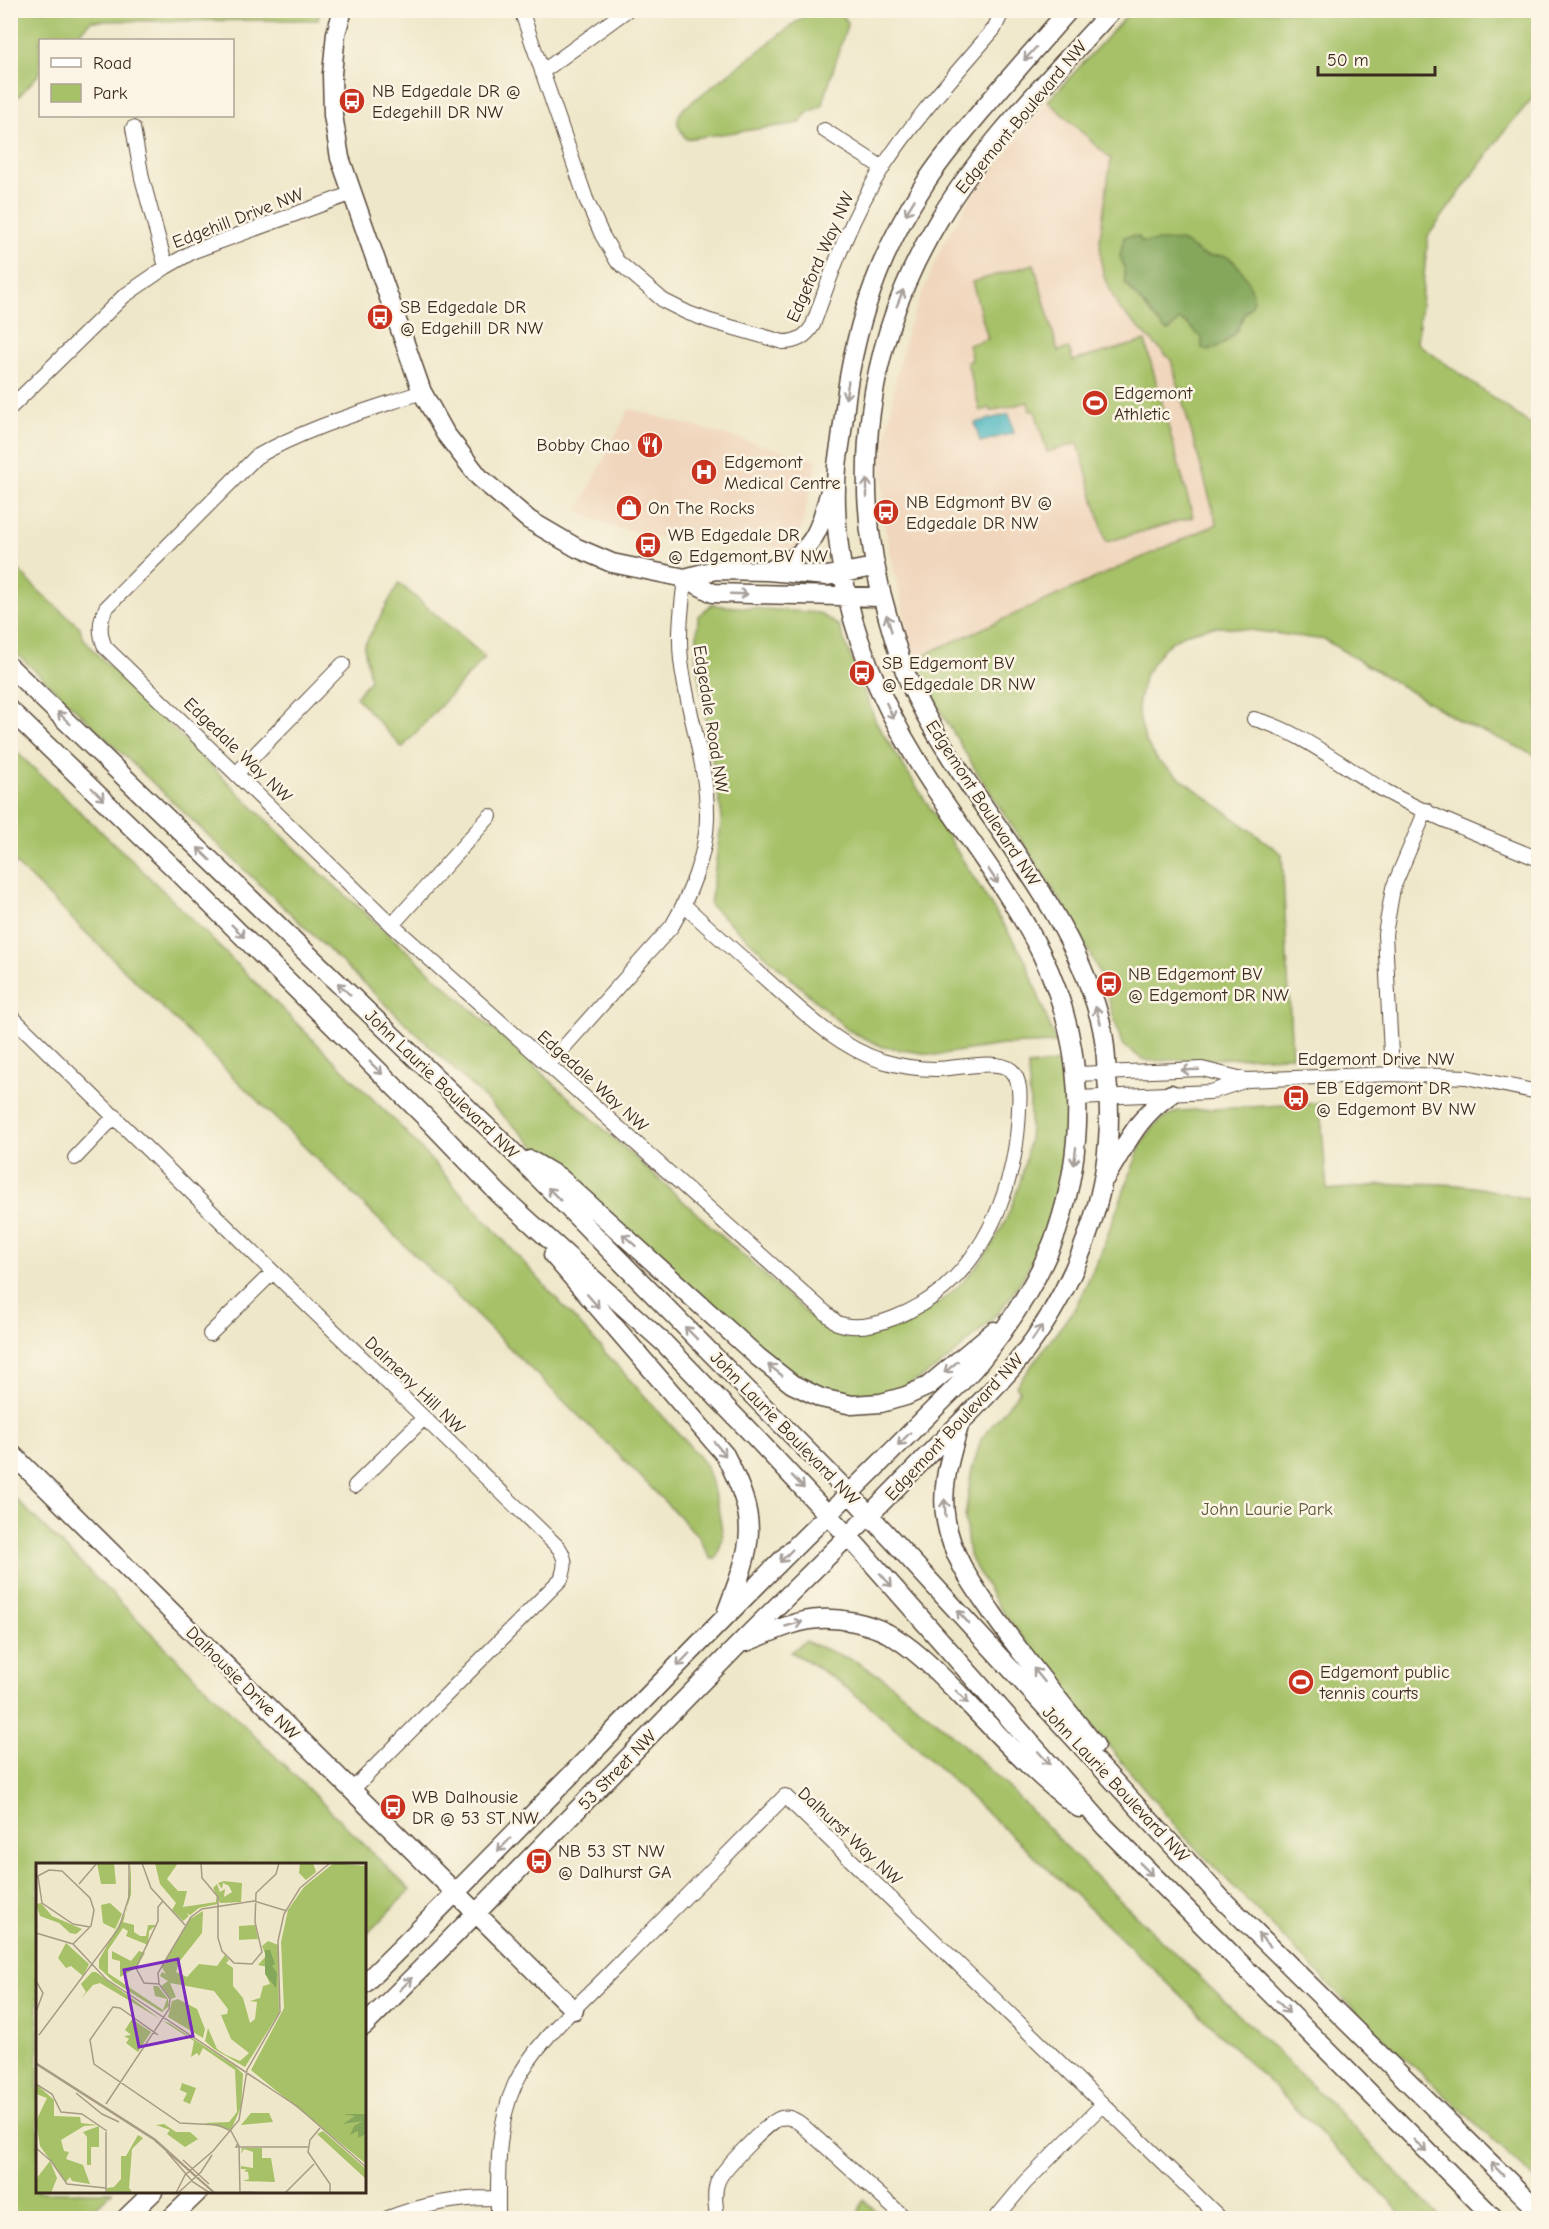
<svg xmlns="http://www.w3.org/2000/svg" width="1549" height="2229" font-family="'Comic Neue',sans-serif">
	<style>
		.built { fill: #f0d6bc }
		.green { fill: #a6c167; stroke: #707642; stroke-width: 1.5 }
		.forest { fill: #84a75c; stroke: #60683d; stroke-width: 1.5 }
		.water { fill: #43b2be; stroke: #3f6e6e; stroke-width: 1.5 }
		.lines { fill: none; stroke-linecap: round; stroke-linejoin: round }
		.street-casing { stroke: #564638; stroke-width: 16 }
		.secondary-casing { stroke: #564638; stroke-width: 21 }
		.street { stroke: #fff; stroke-width: 14 }
		.secondary { stroke: #fff; stroke-width: 18 }
		.oneway { stroke: #a79f9a }
		.labels { text-anchor: middle; stroke-width: 5; stroke-linejoin: round; paint-order: stroke }
		.poi-label { font-size: 18px; fill: #3b2a1e; stroke: #fcf5e5; text-anchor: start }
		.street-label { font-size: 18px; fill: #3b2a1e; stroke: #fcf5e5 }
		.park-label { font-size: 18px; fill: #5b5734; stroke: #fcf5e5 }
		.inset-road { fill: none; stroke: #a79b85; stroke-width: 1.5 }
		.view { fill: #7b2cbf; fill-opacity: 0.15; stroke: #7b2cbf; stroke-width: 3 }
		.inset-edge { fill: none; stroke: #3b2a1e; stroke-width: 3 }
	</style>
	<rect width="100%" height="100%" fill="#fcf5e5"/>
	<filter id="ink" filterUnits="userSpaceOnUse"><feTurbulence type="fractalNoise" baseFrequency=".0167" numOctaves="2"/><feDisplacementMap in="SourceGraphic" scale="12" xChannelSelector="R" yChannelSelector="G"/><feConvolveMatrix kernelMatrix="1 2 1 2 8 2 1 2 1" color-interpolation-filters="sRGB"/></filter>
	<filter id="wash" filterUnits="userSpaceOnUse"><feTurbulence type="fractalNoise" baseFrequency=".008" numOctaves="4" result="noise"/><feDisplacementMap in="SourceGraphic" scale="24" xChannelSelector="R" yChannelSelector="G"/><feGaussianBlur stdDeviation="1.35" result="paint"/><feColorMatrix in="noise" values="0 0 0 0 0 0 0 0 0 0 0 0 0 0 0 0 0 1.4 0 .05"/><feComposite in="paint" operator="in"/></filter>
	<g filter="url(#wash)">
		<rect width="100%" height="100%" fill="#efe7c9"/>
		<path class="built" d="M1048,101L1111,159L1100,237L1101,262L1104,277L1124,314L1171,360L1217,524L914,659L885,528L882,462L896,378L908,328L942,246L973,195Z
			M629,409L818,460L796,550L672,540L617,528L578,511Z"/>
		<path class="green" d="M812,10L838,11L848,22L822,106L807,113L800,123L686,139C678,126 673,121 684,108Z
			M10,11L11,10L320,11L318,20L91,21L72,40H40V73L19,96H11Z
			M1131,11H1538V92L1506,129L1428,236L1417,343L1538,430V756L1463,723L1325,640L1226,627H1211L1184,634L1173,641L1163,649L1145,674L1139,699L1138,712L1145,740L1158,761L1282,854L1292,1056L1150,1061L1142,1059L1122,1044L1102,978L1071,917L977,772L946,721L914,659L1217,524L1171,360L1118,307L1104,277L1101,262L1100,237L1111,159L1048,101Z
			M1034,264L1058,351L1069,348L1073,361L1145,341L1193,517L1106,542L1078,443L1047,452L1035,411H1030L1028,402L991,411L990,408L980,411L967,362L972,360L968,345L988,339L972,282Z
			M11,542C16,549 12,557 15,564C24,581 65,614 80,627L82,636L95,652L312,865L821,1326C826,1329 831,1334 837,1335C856,1342 881,1332 899,1325C975,1293 1018,1220 1029,1139C1032,1116 1029,1090 1028,1066L1062,1062C1079,1139 1056,1231 1011,1296C997,1316 979,1332 961,1348C930,1377 890,1399 847,1395C827,1394 809,1384 791,1376L537,1148L11,648Z
			M399,583L485,657L402,748L356,697L370,679L364,646Z
			M711,605L819,613L839,626L876,722L1025,959L1056,1043L1002,1045L935,1055L883,1047L848,1030L710,905L722,817L696,660L698,616Z
			M10,746L139,867L401,1127L689,1445L706,1466L718,1506L723,1538L716,1559H711L698,1536L632,1468L11,859Z
			M1320,1103L1327,1190C1373,1186 1420,1180 1466,1186C1491,1189 1515,1196 1538,1202V2181L1367,2023L1184,1836L1091,1725L998,1606L969,1556L965,1518L971,1474L981,1439L1020,1391L1016,1386L1075,1308L1100,1255L1141,1145C1150,1128 1160,1119 1178,1111Z
			M11,1494L410,1890L365,1936L364,1864H38V2192H112L85,2218H11Z
			M805,1641L857,1662L882,1677L947,1730L1006,1785L1098,1879L1331,2104L1441,2218H1406L1393,2204C1258,2072 1124,1937 984,1810C923,1755 864,1691 791,1652Z
			M863,2199L884,2218H857Z"/>
		<path class="forest" d="M1132,236L1139,237L1142,242C1155,243 1172,238 1183,242C1192,245 1198,255 1207,256C1215,258 1222,253 1229,258C1240,265 1255,289 1253,302C1252,308 1248,309 1245,313C1242,318 1240,324 1237,330C1230,341 1219,346 1208,351L1202,348V338L1186,323L1179,320L1169,331L1164,329L1125,283L1124,266L1120,256L1124,237Z"/>
		<path class="water" d="M1009,414L1014,433L980,442L975,423Z"/>
	</g>
	<g filter="url(#ink)">
		<g class="lines">
			<defs>
				<path id="street" d="M521,10L586,199L602,235L617,261L664,301L688,313L710,321L783,342C797,342 806,337 813,325C832,271 851,216 883,167C915,118 956,74 994,29L1003,10
					M542,72L627,10
					M133,128L142,178L166,267
					M824,130L883,168
					M422,392C366,411 307,427 256,457L106,608C99,622 99,633 105,647L392,925L837,1323C870,1335 918,1310 944,1288C994,1244 1017,1174 1019,1109C1020,1097 1021,1079 1011,1070C997,1058 955,1069 936,1069C919,1069 899,1066 882,1061C837,1046 803,1012 768,981C740,956 712,931 684,905
					M10,408L124,296L166,267L194,251L353,193
					M1254,719C1301,731 1344,768 1387,792C1434,818 1489,838 1538,859
					M236,774L343,664
					M392,925L490,816
					M10,1015L273,1272L559,1548C566,1559 566,1566 561,1579L352,1790
					M548,1065L672,926C689,897 707,853 707,818C708,765 687,713 681,660C678,632 682,605 685,578
					M1077,1074L1202,1069L1247,1080
					M1392,1074L1385,934L1393,888L1426,810
					M1078,1098L1211,1092L1247,1080L1392,1074L1466,1077L1538,1092
					M75,1158L115,1116
					M210,1334L273,1272
					M355,1486L424,1418
					M388,2218C424,2204 459,2197 498,2198
					M498,2218C498,2174 496,2126 515,2084C535,2042 580,2004 612,1971C670,1913 727,1854 785,1796L1220,2218
					M717,2218C716,2206 713,2193 718,2181C722,2170 769,2121 781,2118C789,2116 796,2120 802,2125L905,2218
					M996,2218L1025,2183L1102,2105"/>
				<path id="secondary" d="M343,10L336,33L332,74L333,115L340,158L422,392L445,433L479,477L529,520L577,548L612,563L685,578L713,593L881,597
					M772,569C816,551 819,530 831,487
					M685,578L715,570L767,571L827,576L874,567
					M10,667L507,1146L850,1494L1222,1899L1538,2210
					M10,710L175,869L428,1120L499,1194L664,1343L756,1438L858,1547L1105,1827L1494,2218
					M530,1160L559,1177L758,1357L792,1384L821,1398L852,1405L881,1403L906,1396L928,1386L994,1331
					M1105,1178C1127,1144 1137,1117 1171,1094
					M553,1255L725,1455C760,1523 753,1542 727,1611
					M959,1426C950,1457 940,1488 946,1521C952,1557 973,1585 993,1614C1025,1660 1061,1702 1095,1745
					M10,1452L574,2010
					M746,1642C770,1633 795,1620 820,1619C842,1618 867,1623 887,1633C915,1648 938,1673 960,1695C998,1734 1035,1776 1079,1808
					M364,1984C498,1853 626,1716 758,1584C811,1530 866,1478 919,1424C941,1401 966,1380 985,1355C1013,1320 1042,1273 1057,1231C1088,1139 1084,1040 1041,953C1007,885 957,826 918,762C884,706 853,639 843,574C837,539 834,502 837,467C838,455 841,443 842,431C845,412 846,392 850,372C862,306 887,241 924,185C941,158 962,134 983,109C1011,76 1040,43 1069,10
					M364,2026C492,1899 616,1769 742,1641C803,1580 865,1521 924,1459C955,1427 989,1396 1017,1362C1050,1321 1076,1272 1092,1222C1107,1176 1112,1125 1107,1077C1106,1057 1105,1036 1099,1016C1066,897 972,807 917,699C904,673 896,646 888,618C847,482 866,339 940,218C986,141 1052,77 1112,10
					M126,2218L153,2192
					M171,2218L198,2192"/>
			</defs>
			<use href="#street" class="street-casing"/>
			<use href="#secondary" class="secondary-casing"/>
			<use href="#street" class="street"/>
			<use href="#secondary" class="secondary"/>
		</g>
		<defs><path id="oneway-shaft" d="M-6 0H5M1.5-3L5.5 0L1.5 3" fill="none" stroke-width="1.6" stroke-linecap="round" stroke-linejoin="round" transform="scale(1.5)"/></defs>
		<g class="oneway">
			<use href="#oneway-shaft" transform="translate(1030 54) rotate(132)"/>
			<use href="#oneway-shaft" transform="translate(910 207) rotate(121)"/>
			<use href="#oneway-shaft" transform="translate(900 298) rotate(-68)"/>
			<use href="#oneway-shaft" transform="translate(847 390) rotate(99)"/>
			<use href="#oneway-shaft" transform="translate(867 488) rotate(-90)"/>
			<use href="#oneway-shaft" transform="translate(739 594) rotate(2)"/>
			<use href="#oneway-shaft" transform="translate(889 623) rotate(-107)"/>
			<use href="#oneway-shaft" transform="translate(890 711) rotate(65)"/>
			<use href="#oneway-shaft" transform="translate(64 718) rotate(-136)"/>
			<use href="#oneway-shaft" transform="translate(98 794) rotate(44)"/>
			<use href="#oneway-shaft" transform="translate(204 854) rotate(-136)"/>
			<use href="#oneway-shaft" transform="translate(993 876) rotate(56)"/>
			<use href="#oneway-shaft" transform="translate(238 931) rotate(45)"/>
			<use href="#oneway-shaft" transform="translate(344 989) rotate(-136)"/>
			<use href="#oneway-shaft" transform="translate(1098 1015) rotate(-107)"/>
			<use href="#oneway-shaft" transform="translate(376 1068) rotate(45)"/>
			<use href="#oneway-shaft" transform="translate(1190 1070) rotate(178)"/>
			<use href="#oneway-shaft" transform="translate(1075 1156) rotate(97)"/>
			<use href="#oneway-shaft" transform="translate(554 1194) rotate(-135)"/>
			<use href="#oneway-shaft" transform="translate(629 1240) rotate(-138)"/>
			<use href="#oneway-shaft" transform="translate(593 1301) rotate(49)"/>
			<use href="#oneway-shaft" transform="translate(691 1333) rotate(-135)"/>
			<use href="#oneway-shaft" transform="translate(1037 1333) rotate(-56)"/>
			<use href="#oneway-shaft" transform="translate(951 1367) rotate(140)"/>
			<use href="#oneway-shaft" transform="translate(775 1370) rotate(-142)"/>
			<use href="#oneway-shaft" transform="translate(904 1439) rotate(134)"/>
			<use href="#oneway-shaft" transform="translate(720 1449) rotate(51)"/>
			<use href="#oneway-shaft" transform="translate(798 1482) rotate(47)"/>
			<use href="#oneway-shaft" transform="translate(945 1508) rotate(-93)"/>
			<use href="#oneway-shaft" transform="translate(786 1556) rotate(135)"/>
			<use href="#oneway-shaft" transform="translate(886 1580) rotate(48)"/>
			<use href="#oneway-shaft" transform="translate(963 1617) rotate(-133)"/>
			<use href="#oneway-shaft" transform="translate(794 1624) rotate(-16)"/>
			<use href="#oneway-shaft" transform="translate(683 1660) rotate(134)"/>
			<use href="#oneway-shaft" transform="translate(1039 1675) rotate(-129)"/>
			<use href="#oneway-shaft" transform="translate(962 1697) rotate(46)"/>
			<use href="#oneway-shaft" transform="translate(1044 1758) rotate(48)"/>
			<use href="#oneway-shaft" transform="translate(504 1845) rotate(134)"/>
			<use href="#oneway-shaft" transform="translate(1146 1869) rotate(45)"/>
			<use href="#oneway-shaft" transform="translate(1264 1940) rotate(-135)"/>
			<use href="#oneway-shaft" transform="translate(406 1984) rotate(-45)"/>
			<use href="#oneway-shaft" transform="translate(1283 2007) rotate(45)"/>
			<use href="#oneway-shaft" transform="translate(1420 2146) rotate(45)"/>
			<use href="#oneway-shaft" transform="translate(1497 2169) rotate(-135)"/>
		</g>
	</g>
	<defs>
		<symbol id="bus-disc" viewBox="-11 -11 22 22"><circle r="9.5" fill="#c8321e" stroke="#fcf5e5"/><path d="M-5-6H5V4H4V6H2V4H-2V6H-4V4H-5ZM-3.5-4V0h7V-4ZM-3.5 1.2v1.5H-2V1.2ZM2 1.2v1.5H3.5V1.2Z" fill="#fff"/></symbol>
		<symbol id="stadium-disc" viewBox="-11 -11 22 22"><circle r="9.5" fill="#c8321e" stroke="#fcf5e5"/><path d="M0-5a6.5 5 0 1 0 0 10a6.5 5 0 1 0 0-10ZM-3.5-1.8h7v3.6h-7Z" fill="#fff"/></symbol>
		<symbol id="restaurant-disc" viewBox="-11 -11 22 22"><circle r="9.5" fill="#c8321e" stroke="#fcf5e5"/><path d="M-5-6h1v4h1v-4h1v4h1v-4h1v5L-1.5 .5V6h-2V.5L-5-1ZM5-6V6H3V1.5H1.5Q1.5-4 5-6Z" fill="#fff"/></symbol>
		<symbol id="hospital-disc" viewBox="-11 -11 22 22"><circle r="9.5" fill="#c8321e" stroke="#fcf5e5"/><path d="M-5-5h3v3.5h4V-5h3V5h-3V1.5h-4V5h-3Z" fill="#fff"/></symbol>
		<symbol id="shop-disc" viewBox="-11 -11 22 22"><circle r="9.5" fill="#c8321e" stroke="#fcf5e5"/><path d="M-5-2.5h2.3a2.7 3.5 0 0 1 5.4 0H5L5.5 6h-11ZM-1.5-2.5h3a1.5 2.3 0 0 0-3 0Z" fill="#fff"/></symbol>
	</defs>
	<g fill-rule="evenodd">
		<use href="#bus-disc" x="337" y="86" width="30" height="30"/>
		<use href="#bus-disc" x="365" y="302" width="30" height="30"/>
		<use href="#stadium-disc" x="1080" y="388" width="30" height="30"/>
		<use href="#restaurant-disc" x="635" y="430" width="30" height="30"/>
		<use href="#hospital-disc" x="689" y="457" width="30" height="30"/>
		<use href="#shop-disc" x="614" y="493" width="30" height="30"/>
		<use href="#bus-disc" x="871" y="497" width="30" height="30"/>
		<use href="#bus-disc" x="633" y="530" width="30" height="30"/>
		<use href="#bus-disc" x="847" y="658" width="30" height="30"/>
		<use href="#bus-disc" x="1094" y="969" width="30" height="30"/>
		<use href="#bus-disc" x="1281" y="1083" width="30" height="30"/>
		<use href="#stadium-disc" x="1286" y="1667" width="30" height="30"/>
		<use href="#bus-disc" x="378" y="1792" width="30" height="30"/>
		<use href="#bus-disc" x="524" y="1846" width="30" height="30"/>
	</g>
	<g class="labels">
		<g class="poi-label">
			<text x="372" y="97">NB Edgedale DR @<tspan x="372" dy="21">Edegehill DR NW</tspan></text>
			<text x="400" y="313">SB Edgedale DR<tspan x="400" dy="21">@ Edgehill DR NW</tspan></text>
			<text x="1114" y="399">Edgemont<tspan x="1114" dy="21">Athletic</tspan></text>
			<text x="630" y="451" text-anchor="end">Bobby Chao</text>
			<text x="724" y="468">Edgemont<tspan x="724" dy="21">Medical Centre</tspan></text>
			<text x="906" y="508">NB Edgmont BV @<tspan x="906" dy="21">Edgedale DR NW</tspan></text>
			<text x="648" y="514">On The Rocks</text>
			<text x="668" y="541">WB Edgedale DR<tspan x="668" dy="21">@ Edgemont BV NW</tspan></text>
			<text x="882" y="669">SB Edgemont BV<tspan x="882" dy="21">@ Edgedale DR NW</tspan></text>
			<text x="1128" y="980">NB Edgemont BV<tspan x="1128" dy="21">@ Edgemont DR NW</tspan></text>
			<text x="1316" y="1094">EB Edgemont DR<tspan x="1316" dy="21">@ Edgemont BV NW</tspan></text>
			<text x="1320" y="1678">Edgemont public<tspan x="1320" dy="21">tennis courts</tspan></text>
			<text x="412" y="1803">WB Dalhousie<tspan x="412" dy="21">DR @ 53 ST NW</tspan></text>
			<text x="558" y="1857">NB 53 ST NW<tspan x="558" dy="21">@ Dalhurst GA</tspan></text>
		</g>
		<g class="street-label">
			<text transform="translate(1021 117) rotate(-50)" y="6">Edgemont Boulevard NW</text>
			<text transform="translate(238 218) rotate(-21)" y="6">Edgehill Drive NW</text>
			<text transform="translate(820 257) rotate(-66)" y="6">Edgeford Way NW</text>
			<text transform="translate(711 719) rotate(81)" y="6">Edgedale Road NW</text>
			<text transform="translate(238 750) rotate(44)" y="6">Edgedale Way NW</text>
			<text transform="translate(983 803) rotate(57)" y="6">Edgemont Boulevard NW</text>
			<text x="1376" y="1065">Edgemont Drive NW</text>
			<text transform="translate(593 1081) rotate(42)" y="6">Edgedale Way NW</text>
			<text transform="translate(442 1084) rotate(44)" y="6">John Laurie Boulevard NW</text>
			<text transform="translate(415 1385) rotate(44)" y="6">Dalmeny Hill NW</text>
			<text transform="translate(954 1427) rotate(-47)" y="6">Edgemont Boulevard NW</text>
			<text transform="translate(785 1428) rotate(46)" y="6">John Laurie Boulevard NW</text>
			<text transform="translate(243 1683) rotate(45)" y="6">Dalhousie Drive NW</text>
			<text transform="translate(617 1770) rotate(-46)" y="6">53 Street NW</text>
			<text transform="translate(1116 1784) rotate(47)" y="6">John Laurie Boulevard NW</text>
			<text transform="translate(850 1836) rotate(43)" y="6">Dalhurst Way NW</text>
		</g>
		<g class="park-label">
			<text x="1267" y="1515">John Laurie Park</text>
		</g>
	</g>
	<g transform="translate(36 1863)">
		<rect width="330" height="330" fill="#efe7c9"/>
		<path d="M61,0H78L80,21H65ZM95,0V31L87,59L98,62V69L104,73H110L112,62H120L113,68L112,82L90,73L92,68L87,65L72,87V110L127,147L131,136L119,133L117,123H122L132,136L133,143L126,149L78,119L63,105V97L91,47ZM119,0H142L131,16L142,28H151L147,44L180,39V32L182,41L163,45L154,52L150,50L153,53L147,58L136,47L140,40L124,21ZM264,0H277L280,9L270,17L263,10ZM298,0L330,3V301L215,207L248,145L245,79L252,47L268,24ZM188,18L206,20L205,39L184,40L177,25L181,21L184,29L189,26L188,34L196,29L193,23L187,20L186,26L182,20ZM5,40L16,53L46,66L40,71L34,70L23,60L4,53L0,41ZM74,40L86,51L79,66L67,60L65,42ZM167,48L166,70L143,99L140,109L151,114L163,101L181,103L189,92L193,97L190,100L197,105V123L207,135L214,160L219,156L221,139L214,138L224,135L227,123L234,121L230,112L232,104L222,102L230,93L226,83L232,78L242,82L243,150L209,204L178,186L169,178L172,165L181,186L190,192L204,198L213,190L195,176L185,152L191,151L192,146L178,128L134,120L140,134L135,136L125,123L132,118L124,113L126,109L130,111L125,103L154,56ZM219,62L222,76L203,77V63ZM30,80L53,101L47,113L35,103L30,105L22,95ZM76,88L95,98L103,88L109,90L100,105L84,114V98L76,96ZM56,109H60L124,156L64,120L57,122L45,136L50,129L45,121ZM142,136L161,146L169,166L167,175L132,154L136,138ZM96,156L115,169L102,189L90,180L93,176L88,173L95,172L89,167ZM127,158L133,160L199,203L207,211L205,244L195,267L168,260L193,259L201,249L199,207L167,185L163,193L161,190L155,194L158,178ZM146,220L160,225L154,241L147,238L151,230L144,227ZM0,221L18,237V253L44,254L45,260L62,262L48,263L25,277L28,288L33,289L30,296L47,302L54,321L36,318L34,314L30,319L4,283L0,258L11,235L0,231ZM215,250H233L237,259L205,262ZM128,261L140,269H154L162,276L149,284L131,271L134,267L120,262ZM63,263V284H55V302H51V274L47,269ZM287,268L330,306V316L281,271ZM102,272L107,275L96,286L93,325L97,330H71V325L78,324L85,316V293H90ZM206,285H226V295H235L239,319L207,318L213,316L212,309L208,308L211,306H205V303L217,305V289L208,286L205,291ZM14,298L21,315L15,330H0V316Z" fill="#a6c167"/>
		<path d="M229,87H234L239,101L236,103L241,110L240,125L229,111ZM330,248V271L322,275V268L314,272L318,263L327,258L307,261L319,253L306,251H329Z" fill="#84a75c"/>
		<path class="inset-road" d="M106,0L115,25L149,62M2,13L6,40L37,61L54,64M0,14L13,7L26,8L54,35L58,47L55,63L37,81M43,21L61,0M172,22L182,34V75L186,88L198,100L216,101L226,89L219,59L220,30L240,11L243,0M173,23L166,15L165,0H175M0,70L37,81L70,116L262,244L330,304M0,118L7,130L0,149M123,121L108,120L100,105L122,58V44L127,38M3,172L83,65L93,34V0M122,172L84,145L77,144L54,177L58,201L144,260L182,262L195,268L203,283L204,330M0,200L119,276L179,330M0,201L117,276L178,330M0,221L16,231L25,249L46,251L71,268M40,230L66,251L83,259M70,241L133,146L134,136L123,121L122,110L155,54L166,46L218,38L251,48M284,265L274,277L272,289L294,321V330M202,280L200,284H272M0,285L15,298L31,321L70,325M130,288L157,319L174,330M147,297L173,321M204,329L237,330M70,330V269M140,330L149,312L177,288L203,257L211,207L244,149L242,78L248,51L264,25L294,0M142,330L165,309L176,292M249,330L278,301"/>
		<path class="view" d="M142,96L157,173L103,184L88,107Z"/>
		<rect width="330" height="330" class="inset-edge"/>
	</g>
	<rect width="1549" height="2229" fill="none" stroke="#fcf5e5" stroke-width="36"/>
	<rect x="39" y="39" width="195" height="78" fill="#fcf5e5" stroke="#afa495" stroke-width="1.5"/>
	<rect x="51" y="58" width="30" height="9" fill="#ffffff" stroke="#afa495" stroke-width="1.5"/>
	<text x="93" y="69" font-size="18" fill="#3b2a1e">Road</text>
	<rect x="51" y="84" width="30" height="18" fill="#a6c167" stroke="#afa495" stroke-width="1.5"/>
	<text x="93" y="99" font-size="18" fill="#3b2a1e">Park</text>
	<path d="M1318 66v9h117v-9" fill="none" stroke="#3b2a1e" stroke-width="3"/>
	<text x="1327" y="66" font-size="18" fill="#3b2a1e" stroke="#fcf5e5" stroke-width="4.5" paint-order="stroke">50 m</text>
</svg>
